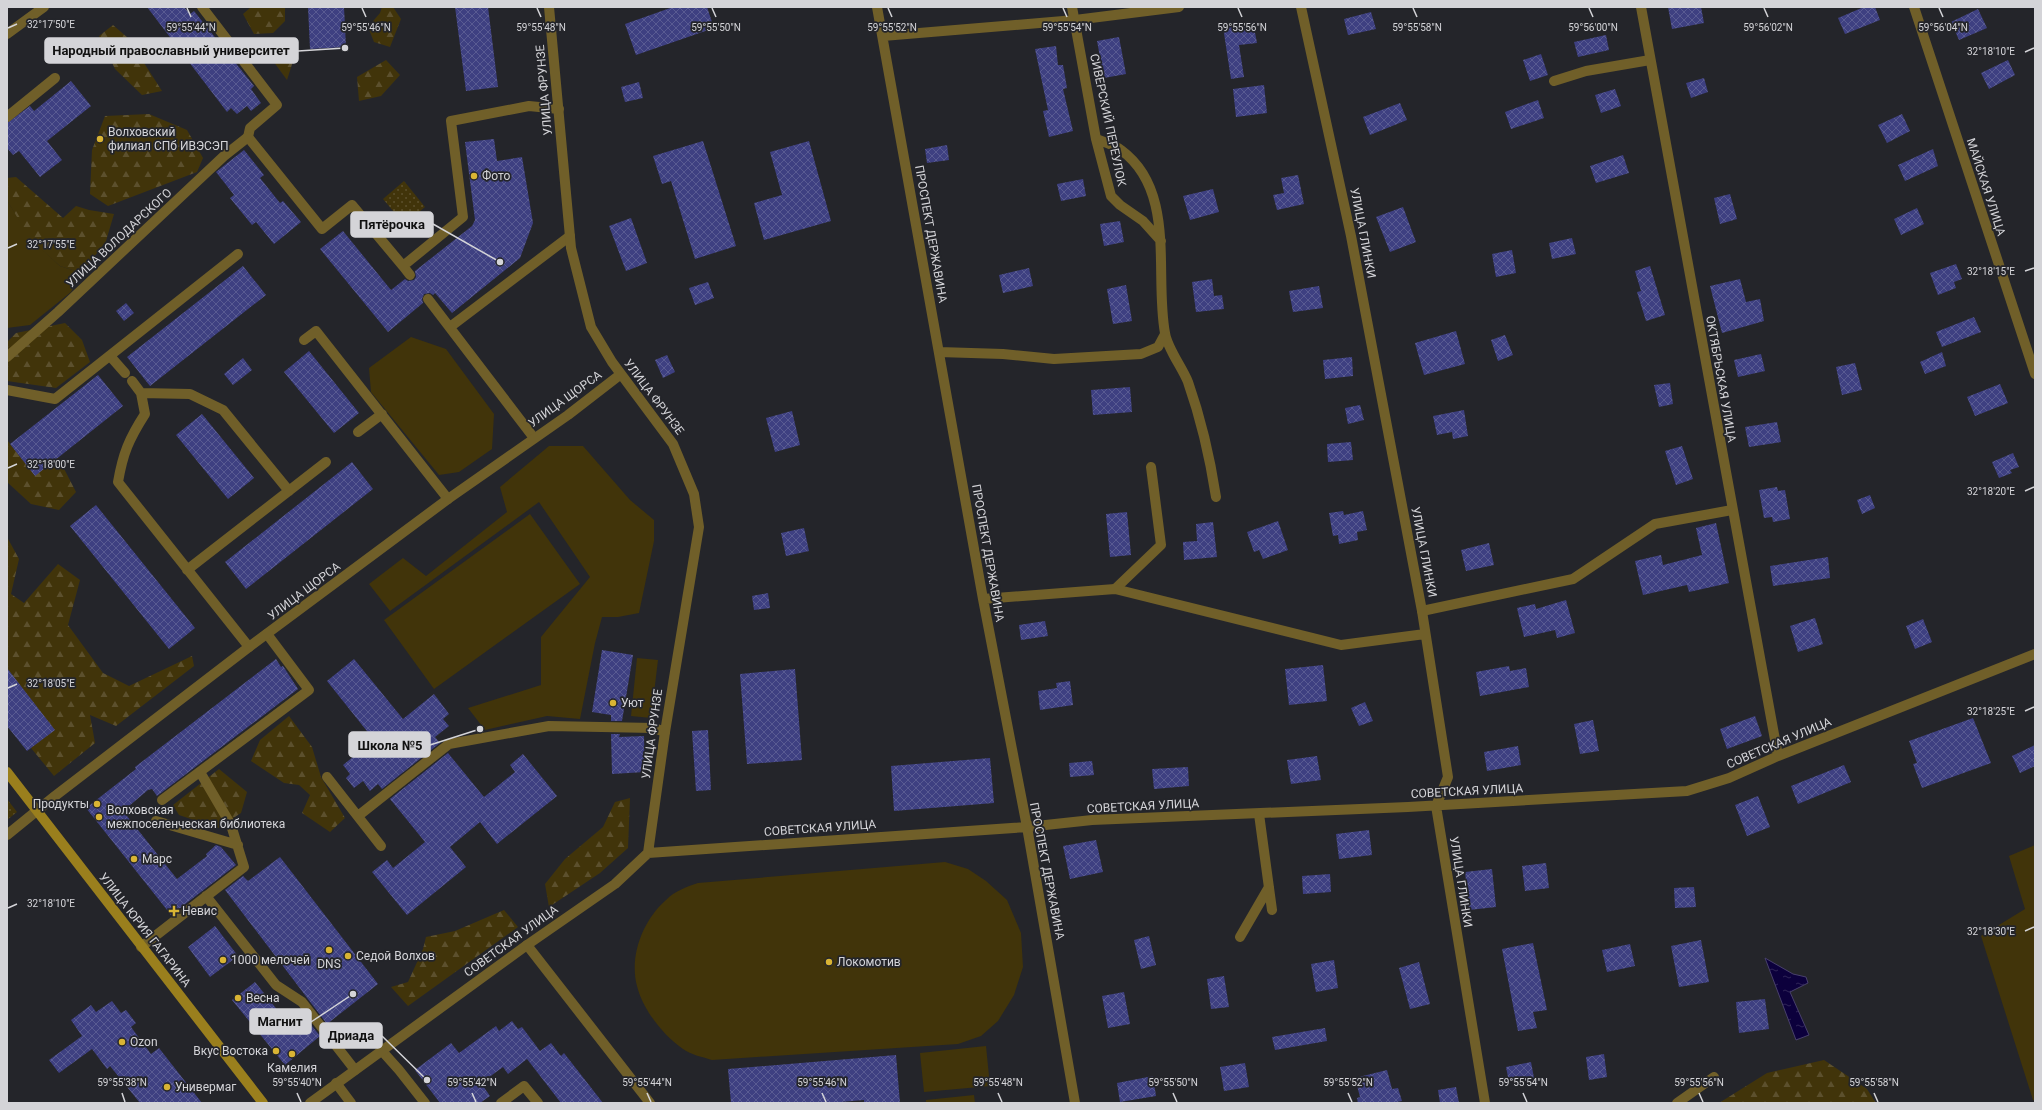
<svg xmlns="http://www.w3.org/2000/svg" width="2042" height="1110" font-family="Roboto,sans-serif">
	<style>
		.grass { fill: #41340a }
		.forest { fill: url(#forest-firs) }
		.park { fill: url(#park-dots) }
		.water { fill: url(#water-ripples); stroke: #48406b }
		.building { fill: url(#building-cross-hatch) }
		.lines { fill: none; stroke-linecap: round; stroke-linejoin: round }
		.service { stroke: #705f29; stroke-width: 10 }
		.minor { stroke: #705f29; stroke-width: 10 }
		.secondary { stroke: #9a7f1d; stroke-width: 10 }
		.ticks { fill: none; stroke: #d4d4d8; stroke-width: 1.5 }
		.poi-dot { fill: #d9b434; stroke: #24252a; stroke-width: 1.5 }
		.labels { text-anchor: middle; stroke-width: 3.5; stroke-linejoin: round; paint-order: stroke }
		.street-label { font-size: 12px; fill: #d4d4d8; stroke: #24252a }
		.poi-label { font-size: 12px; fill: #d4d4d8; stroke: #24252a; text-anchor: start }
		.ticks-label { font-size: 10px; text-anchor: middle; fill: #d4d4d8; stroke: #24252a; stroke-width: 3.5; stroke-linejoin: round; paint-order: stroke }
		.leader { fill: none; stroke: #d4d4d8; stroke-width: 1.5 }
		.callout-dot { fill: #d4d4d8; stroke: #24252a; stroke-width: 1.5 }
		.callout { fill: #d4d4d8; stroke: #d4d4d8; stroke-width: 1.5 }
		.callout-label { font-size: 13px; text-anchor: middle; font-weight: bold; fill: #111 }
	</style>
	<defs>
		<pattern id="forest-firs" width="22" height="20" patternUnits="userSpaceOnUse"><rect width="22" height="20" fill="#41340a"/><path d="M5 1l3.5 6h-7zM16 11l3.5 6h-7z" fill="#5c502d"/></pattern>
		<pattern id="park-dots" width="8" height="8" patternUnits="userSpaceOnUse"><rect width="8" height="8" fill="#41340a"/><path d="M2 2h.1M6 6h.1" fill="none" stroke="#5c502d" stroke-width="1.8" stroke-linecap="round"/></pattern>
		<pattern id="water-ripples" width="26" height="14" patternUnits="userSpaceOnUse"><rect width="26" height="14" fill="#0c003c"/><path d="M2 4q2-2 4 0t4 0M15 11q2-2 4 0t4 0" fill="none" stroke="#2e2457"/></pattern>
		<pattern id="building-cross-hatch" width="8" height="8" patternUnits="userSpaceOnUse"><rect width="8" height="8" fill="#3e4081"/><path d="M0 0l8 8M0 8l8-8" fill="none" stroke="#595b92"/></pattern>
	</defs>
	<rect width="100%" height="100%" fill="#24252a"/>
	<path class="grass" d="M7,200L31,239L60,266L82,273L71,292L30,325L7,328Z
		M411,337L446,349L494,414L492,449L459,472L439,475L371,392L369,368Z
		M549,446H583L630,500L654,520V541L639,613L618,617H602L595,643L580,719L547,716L485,730L468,708L541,685V637L590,577L539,502L390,611L369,584L403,558L426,576L507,512L500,487Z
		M530,514L580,584L434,689L384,620Z
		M637,658L658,660L651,718L631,716Z
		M2035,845V1101L2033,1100L1981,936L2025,909L2009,856Z
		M945,862L968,869L986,881L1007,900L1021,933L1023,967L1014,995L998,1021L981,1036L958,1044L712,1060C703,1057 691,1055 683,1049C663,1035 643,1010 637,986C629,956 643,920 666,900C675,891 686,887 698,883Z
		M986,1046L990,1086L924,1092L920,1053Z
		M974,1095L975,1103H926V1100Z"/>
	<path class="forest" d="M251,7H285V21L273,33L254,34L243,14Z
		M382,7H393L401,19L390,47L374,42L368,27L380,13Z
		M113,25L128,38L162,91L142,95L115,69L99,36Z
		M274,46L295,55L287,80L268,54Z
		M386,60L400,75L381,96L359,101L357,77Z
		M149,114L187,130L203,158L197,172L108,206L90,194L92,150L105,116Z
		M16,177L63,218L76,206L89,210L114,214L106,241L82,273L60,266L30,239L7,200V178Z
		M65,323L82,340L90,362L56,388L7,381V342L16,333Z
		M7,440L35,475L58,457L76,492L59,510L31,504L7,482Z
		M7,537L19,559L11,594L24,603L58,564L80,580L68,625L103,673L129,686L192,656L194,666L116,726L90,715L95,743L54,776L31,748L7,668Z
		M289,716L312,747L321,777L345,818L330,832L302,813L310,795L299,785L284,783L251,761L260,740Z
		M219,769L247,792L241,813L218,828L179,815L173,805Z
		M630,798L628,848L600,873L549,907L545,884L565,859L603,827L615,802Z
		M504,910L518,927L408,1006L391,987L408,982L423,949L426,937L455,931Z
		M1824,1060L1867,1089L1876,1103H1719L1767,1073Z"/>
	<path class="park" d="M404,181L425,207L404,224L383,199Z
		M7,799L17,812L7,820Z"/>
	<path class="water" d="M1765,958L1793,974L1806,977L1808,983L1790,992L1809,1035L1796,1040Z"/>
	<path class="building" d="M147,7H184L190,14L194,11L254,86L251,89L261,103L251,111L247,106L237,114L231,108L227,112Z
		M308,7H344L346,47L310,49Z
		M455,7H488L498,87L466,91Z
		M673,7H707L714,28L636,55L625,24Z
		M1668,7H1701L1704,23L1672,29Z
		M1864,7H1875L1880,20L1845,34L1838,18Z
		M1978,9L1987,28L1959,40L1951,22Z
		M1371,12L1376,29L1348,35L1344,19Z
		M1253,22L1257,43L1239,45L1244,77L1231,79L1223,27Z
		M1606,35L1609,50L1578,57L1574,42Z
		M1119,37L1126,74L1104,78L1097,41Z
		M1056,46L1058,65H1063L1067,88L1063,89L1073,131L1049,137L1043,111L1048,110L1035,49Z
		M1541,54L1548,75L1530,81L1523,60Z
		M2008,60L2015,75L1989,89L1981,73Z
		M1704,78L1708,92L1691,98L1686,83Z
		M71,81L91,106L47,141L62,160L40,177L19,151L13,155L7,148V123L30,106L34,111Z
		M639,82L643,98L625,102L621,87Z
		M1264,85L1267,113L1236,117L1233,89Z
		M1615,89L1621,106L1601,113L1595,95Z
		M1538,100L1544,118L1511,129L1505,112Z
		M1400,103L1407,120L1370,135L1363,117Z
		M1902,114L1910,131L1887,143L1878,125Z
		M494,139L497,161L522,157L533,223L520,258L452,313L435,293L433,295L430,293L424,294L422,299L423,303L388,332L320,249L343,231L391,290L405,279L408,281L414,280L416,277L415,271L472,226L475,220L465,142Z
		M703,141L736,246L695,259L671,181L662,184L653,156Z
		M809,141L831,221L764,240L754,203L782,195L770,152Z
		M947,145L949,160L927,163L925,149Z
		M1933,149L1938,166L1905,181L1898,165Z
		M244,150L264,175L260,178L280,203L283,201L301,222L274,244L256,222L252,225L230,198L234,195L216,172Z
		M1623,155L1629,173L1596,183L1590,166Z
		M1298,175L1304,204L1277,210L1273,195L1284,193L1281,178Z
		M1083,179L1086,196L1061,201L1057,184Z
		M1213,189L1219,212L1190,220L1183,196Z
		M1730,194L1737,219L1720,224L1714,198Z
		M1403,207L1416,242L1390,252L1376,217Z
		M1917,208L1924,224L1901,235L1894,219Z
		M631,218L647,263L626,271L609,226Z
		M1120,221L1124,242L1104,246L1100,224Z
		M1572,238L1576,254L1552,259L1549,243Z
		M1512,250L1516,273L1496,277L1492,254Z
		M1956,264L1962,279L1954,282L1956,288L1938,295L1930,273Z
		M243,266L266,295L150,386L127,357Z
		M1650,266L1665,315L1646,321L1637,292L1641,291L1635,271Z
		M1029,268L1033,286L1003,293L999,275Z
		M1212,279L1214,296L1222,295L1224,309L1196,312L1192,282Z
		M1740,279L1746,302L1760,299L1764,321L1722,333L1710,286Z
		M708,282L714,298L695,305L689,288Z
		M1126,285L1132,321L1113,324L1107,289Z
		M1319,286L1323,308L1293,312L1289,291Z
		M126,303L134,313L124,321L116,311Z
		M1974,317L1981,332L1942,347L1936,332Z
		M1456,331L1465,364L1424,375L1415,343Z
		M1505,335L1513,355L1498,361L1491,340Z
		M309,351L359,413L334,433L284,372Z
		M1942,352L1946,366L1925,374L1920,362Z
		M1761,354L1765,371L1738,377L1734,360Z
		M667,355L675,372L663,378L655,360Z
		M1352,357L1353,376L1325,379L1323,360Z
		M243,358L252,370L233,385L224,374Z
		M1855,363L1862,390L1842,395L1836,367Z
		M98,375L123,406L35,476L10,444Z
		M1670,383L1673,404L1659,407L1654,385Z
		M2000,384L2008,403L1975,416L1967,397Z
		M1130,387L1132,412L1093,415L1091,390Z
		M1360,405L1364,420L1348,424L1345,408Z
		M1464,410L1468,436L1453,439L1452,432L1437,435L1433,416Z
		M792,411L800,445L775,452L766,418Z
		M202,414L254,478L228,499L176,435Z
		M1777,422L1781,442L1749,447L1745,427Z
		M1351,442L1353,460L1328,462L1327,444Z
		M1682,446L1693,479L1676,485L1665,451Z
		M2013,453L2019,467L2010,470L2012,473L1999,478L1992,462Z
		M352,462L373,489L246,589L225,562Z
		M1777,487L1778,491L1785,490L1790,519L1773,522L1772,517L1764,518L1759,490Z
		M1870,495L1875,508L1862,514L1857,500Z
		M96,505L195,628L169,649L70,526Z
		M1343,511L1344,515L1363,511L1367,530L1357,532L1358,540L1339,544L1338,535L1333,536L1329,513Z
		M1127,512L1131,555L1110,557L1106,514Z
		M1278,521L1288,550L1263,559L1259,550L1254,552L1247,532Z
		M1213,522L1217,557L1184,560L1183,542L1197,541L1196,524Z
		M1716,523L1729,583L1689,592L1687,585L1643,595L1635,561L1661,555L1663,565L1702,555L1696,528Z
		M804,528L809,551L786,556L781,533Z
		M1489,543L1494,565L1466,571L1461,550Z
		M1828,557L1830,578L1773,586L1770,566Z
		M768,593L770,608L754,610L752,596Z
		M1566,600L1575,633L1557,638L1555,630L1524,637L1517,608L1535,604L1536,609Z
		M1815,618L1823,644L1798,652L1790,626Z
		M1923,619L1932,642L1915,649L1906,626Z
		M1045,621L1048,636L1021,640L1019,625Z
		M602,650L633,655L622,721H611V715L592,712Z
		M276,659L281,667L283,666L298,689L157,796L152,789L148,790L123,811L177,879L207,856L206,854L216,845L221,847L236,865L171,915L86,808L136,769L135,767Z
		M354,659L403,719L434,694L449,714L443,719L449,726L435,737L440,743L382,789L378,784L370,791L363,781L354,788L346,778L350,774L343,765L374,740L327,681Z
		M1323,665L1327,701L1289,705L1285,669Z
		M1509,666L1510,671L1526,668L1529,687L1480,696L1476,672Z
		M7,668L55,730L27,751L7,726Z
		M795,669L802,760L747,764L740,674Z
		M1070,681L1073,705L1040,710L1038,691L1057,688L1056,683Z
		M1365,702L1373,721L1359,726L1351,708Z
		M1755,716L1762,736L1727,749L1720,729Z
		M1973,718L1991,763L1922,788L1913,764L1917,763L1909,741Z
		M1593,720L1599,751L1580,754L1574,724Z
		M708,730L711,790L696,791L692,731Z
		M611,734H620L619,737L644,736L645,772L612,774Z
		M2035,745V766L2020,773L2012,756Z
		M1518,746L1521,765L1487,771L1484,752Z
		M448,753L484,797L515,772L510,765L523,754L557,796L497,844L480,822L450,847L466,867L407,915L372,872L387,860L393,868L425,842L390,799Z
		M1317,756L1321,780L1291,784L1287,760Z
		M990,758L994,803L894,811L891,766Z
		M1092,761L1094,775L1070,777L1069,763Z
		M1844,765L1851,782L1798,804L1791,786Z
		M1188,767L1189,786L1154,789L1152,769Z
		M1758,796L1770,827L1747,836L1735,805Z
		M1369,830L1372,855L1339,859L1336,834Z
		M1096,840L1103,872L1070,879L1063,846Z
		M280,857L378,984L327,1024L225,890L243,876L248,881Z
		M1546,863L1549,888L1525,891L1522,866Z
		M1492,869L1496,907L1469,910L1465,872Z
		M1330,874L1331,892L1303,894L1302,876Z
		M1694,887L1696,907L1675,908L1674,888Z
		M215,926L238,956L210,977L188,947Z
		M1149,936L1156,965L1141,969L1134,940Z
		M1701,940L1709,982L1679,987L1671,946Z
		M1533,943L1547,1010L1533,1012L1537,1028L1518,1031L1502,949Z
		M1630,944L1635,966L1607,972L1602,950Z
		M1334,960L1338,988L1316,992L1311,964Z
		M1419,962L1430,1004L1410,1009L1399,968Z
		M1224,976L1229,1007L1211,1009L1207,979Z
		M255,982L287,1022L300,1011L320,1036L285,1065L232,1000Z
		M1124,992L1130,1024L1108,1028L1102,996Z
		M1765,999L1769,1029L1739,1033L1736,1002Z
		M112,1001L121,1013L126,1010L136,1023L131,1027L151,1054L159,1048L202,1103H140L110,1066L107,1069L92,1049L59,1073L49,1060L82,1036L71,1020L91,1005L96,1012Z
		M512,1021L518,1029L522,1027L540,1051L551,1043L561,1056L564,1053L603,1103H561L527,1059L508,1074L503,1067L481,1083L490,1096L480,1103H440L415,1070L451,1043L459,1053L496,1026L499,1031Z
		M1325,1028L1327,1041L1275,1050L1272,1037Z
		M1604,1054L1607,1077L1589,1080L1586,1057Z
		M896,1055L900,1103H864V1100L829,1103H731L728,1069Z
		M1531,1062L1534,1078L1509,1082L1506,1067Z
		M1245,1063L1249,1087L1224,1091L1220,1067Z
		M1387,1070L1392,1089L1398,1088L1402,1101L1392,1103H1358L1357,1098L1360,1097L1355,1078Z
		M1153,1076L1156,1096L1120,1102L1117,1083Z
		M1456,1087L1459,1103H1440L1438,1090Z"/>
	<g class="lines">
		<path class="service" d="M202,7L277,105L250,128L248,137L322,229L352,205L403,266L463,217L451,121L529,106L559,109
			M7,34L44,7
			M1554,81L1586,71L1650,60
			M7,117L55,78
			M403,266L410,275
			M428,299L534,438
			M450,327L570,236
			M304,340L316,331L448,499
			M110,356L125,373
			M132,381L141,393L190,394L223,410L289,491
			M7,390L55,399L238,254
			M141,393L145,414C129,439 123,453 118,482L249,647
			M358,432L382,414
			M187,570L326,462
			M1115,589L1161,545L1151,467
			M1422,611L1573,579L1655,524L1732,510
			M327,777L381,846
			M162,800L309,690L267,634
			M1259,814L1272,910
			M358,816L449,744L549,726L654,728L665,732
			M156,821L238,845
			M206,896L276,985L302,1002L355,1070
			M1240,937L1269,887
			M527,945L650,1103
			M141,947L244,867L231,825L200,772
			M382,1051L399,1070L425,1103
			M336,1083L351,1103
			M501,1103L524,1086L538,1103
			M1677,1103L1714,1077"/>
		<path class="minor" d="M549,7L571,248L591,327L612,362L673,444L694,494L699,527L665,732L648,853
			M877,7L983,599L1027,827L1075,1103
			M1072,7L1096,139L1111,196L1120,205L1143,221L1161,241
			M1301,7L1351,236L1422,611L1448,777L1436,806L1485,1103
			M1641,7L1778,756
			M1914,7L2035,374
			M883,36L1075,20L1179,7
			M1096,139C1104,142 1115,145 1121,150C1177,191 1154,274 1165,333C1167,348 1182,367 1188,382C1201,419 1210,458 1216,497
			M939,352L1003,354L1054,359L1141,354L1158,347L1165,334
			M7,357L58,312L224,156L248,137
			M983,599L1115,589L1341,645L1425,634
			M7,835L55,796L249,647L448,499L568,415L621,374
			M310,1103L527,945L615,884L648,853L1027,827L1092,820L1408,807L1687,791L1729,778L1778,756L2035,654"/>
		<path class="secondary" d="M7,772L263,1103"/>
	</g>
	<path class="ticks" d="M187,8L191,17M362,8L366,17M537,8L541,17M712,8L716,17M888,8L892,17M1063,8L1067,17M1238,8L1242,17M1413,8L1417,17M1589,8L1593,17M1764,8L1768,17M1939,8L1943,17M8,28L17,24M2025,52L2034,48M8,248L17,244M2025,271L2034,268M8,468L17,464M2025,491L2034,487M8,688L17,684M2025,711L2034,707M8,908L17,904M2025,931L2034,927M122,1093L125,1102M297,1093L301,1102M472,1093L476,1102M647,1093L651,1102M822,1093L826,1102M998,1093L1002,1102M1173,1093L1177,1102M1348,1093L1352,1102M1523,1093L1527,1102M1699,1093L1703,1102M1874,1093L1878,1102"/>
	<g class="poi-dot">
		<circle cx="100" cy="139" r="4"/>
		<circle cx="474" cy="176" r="4"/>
		<circle cx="613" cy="703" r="4"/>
		<circle cx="97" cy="804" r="4"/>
		<circle cx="99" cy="817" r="4"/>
		<circle cx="134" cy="859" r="4"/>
		<path d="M172 905h4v4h4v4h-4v4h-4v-4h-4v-4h4z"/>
		<circle cx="329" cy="950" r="4"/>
		<circle cx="348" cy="956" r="4"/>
		<circle cx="223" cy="960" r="4"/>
		<circle cx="829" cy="962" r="4"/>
		<circle cx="238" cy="998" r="4"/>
		<circle cx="122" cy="1042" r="4"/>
		<circle cx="276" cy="1051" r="4"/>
		<circle cx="292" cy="1054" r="4"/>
		<circle cx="167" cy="1087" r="4"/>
	</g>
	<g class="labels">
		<g class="street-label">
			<text transform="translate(544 90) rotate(-95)" y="4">УЛИЦА ФРУНЗЕ</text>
			<text transform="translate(1108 120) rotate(78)" y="4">СИВЕРСКИЙ ПЕРЕУЛОК</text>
			<text transform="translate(1986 187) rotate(72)" y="4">МАЙСКАЯ УЛИЦА</text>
			<text transform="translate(1363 233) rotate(79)" y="4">УЛИЦА ГЛИНКИ</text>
			<text transform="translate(931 234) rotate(80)" y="4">ПРОСПЕКТ ДЕРЖАВИНА</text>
			<text transform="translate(119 238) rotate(-43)" y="4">УЛИЦА ВОЛОДАРСКОГО</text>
			<text transform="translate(1721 379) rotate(80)" y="4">ОКТЯБРЬСКАЯ УЛИЦА</text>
			<text transform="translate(654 397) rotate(53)" y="4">УЛИЦА ФРУНЗЕ</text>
			<text transform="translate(565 399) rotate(-36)" y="4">УЛИЦА ЩОРСА</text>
			<text transform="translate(1424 552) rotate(79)" y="4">УЛИЦА ГЛИНКИ</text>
			<text transform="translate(988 553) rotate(80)" y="4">ПРОСПЕКТ ДЕРЖАВИНА</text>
			<text transform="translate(304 591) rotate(-37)" y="4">УЛИЦА ЩОРСА</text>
			<text transform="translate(652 734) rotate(-82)" y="4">УЛИЦА ФРУНЗЕ</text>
			<text transform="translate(1779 743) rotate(-23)" y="4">СОВЕТСКАЯ УЛИЦА</text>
			<text transform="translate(1467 791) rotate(-3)" y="4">СОВЕТСКАЯ УЛИЦА</text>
			<text transform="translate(1143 806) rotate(-3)" y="4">СОВЕТСКАЯ УЛИЦА</text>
			<text transform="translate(820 828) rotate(-4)" y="4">СОВЕТСКАЯ УЛИЦА</text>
			<text transform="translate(1047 871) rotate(79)" y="4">ПРОСПЕКТ ДЕРЖАВИНА</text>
			<text transform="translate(1461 882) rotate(81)" y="4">УЛИЦА ГЛИНКИ</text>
			<text transform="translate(145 930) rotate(52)" y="4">УЛИЦА ЮРИЯ ГАГАРИНА</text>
			<text transform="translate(511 941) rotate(-36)" y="4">СОВЕТСКАЯ УЛИЦА</text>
		</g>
		<g class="poi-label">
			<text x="108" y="136">Волховский<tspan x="108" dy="14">филиал СПб ИВЭСЭП</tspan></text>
			<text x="482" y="180">Фото</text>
			<text x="621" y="707">Уют</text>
			<text x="89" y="808" text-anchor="end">Продукты</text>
			<text x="107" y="814">Волховская<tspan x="107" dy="14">межпоселенческая библиотека</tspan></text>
			<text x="142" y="863">Марс</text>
			<text x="182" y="915">Невис</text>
			<text x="356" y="960">Седой Волхов</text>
			<text x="231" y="964">1000 мелочей</text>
			<text x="837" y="966">Локомотив</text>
			<text x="329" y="968" text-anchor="middle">DNS</text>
			<text x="246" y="1002">Весна</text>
			<text x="130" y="1046">Ozon</text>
			<text x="268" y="1055" text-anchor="end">Вкус Востока</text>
			<text x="292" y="1072" text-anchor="middle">Камелия</text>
			<text x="175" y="1091">Универмаг</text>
		</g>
	</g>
	<g class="ticks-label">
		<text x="51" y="28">32°17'50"E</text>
		<text x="191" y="31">59°55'44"N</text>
		<text x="366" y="31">59°55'46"N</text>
		<text x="541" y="31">59°55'48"N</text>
		<text x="716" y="31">59°55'50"N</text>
		<text x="892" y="31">59°55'52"N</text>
		<text x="1067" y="31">59°55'54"N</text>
		<text x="1242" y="31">59°55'56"N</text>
		<text x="1417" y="31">59°55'58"N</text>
		<text x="1593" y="31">59°56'00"N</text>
		<text x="1768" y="31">59°56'02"N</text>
		<text x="1943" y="31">59°56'04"N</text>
		<text x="1991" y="55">32°18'10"E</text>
		<text x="51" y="248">32°17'55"E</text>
		<text x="1991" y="275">32°18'15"E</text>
		<text x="51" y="468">32°18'00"E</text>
		<text x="1991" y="495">32°18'20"E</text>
		<text x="51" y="687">32°18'05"E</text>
		<text x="1991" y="715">32°18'25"E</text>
		<text x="51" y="907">32°18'10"E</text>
		<text x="1991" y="935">32°18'30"E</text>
		<text x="122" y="1086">59°55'38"N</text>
		<text x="297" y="1086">59°55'40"N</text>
		<text x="472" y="1086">59°55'42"N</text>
		<text x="647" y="1086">59°55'44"N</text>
		<text x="822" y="1086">59°55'46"N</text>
		<text x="998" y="1086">59°55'48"N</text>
		<text x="1173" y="1086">59°55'50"N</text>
		<text x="1348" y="1086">59°55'52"N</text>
		<text x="1523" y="1086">59°55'54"N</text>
		<text x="1699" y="1086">59°55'56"N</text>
		<text x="1874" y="1086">59°55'58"N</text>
	</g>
	<path class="leader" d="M345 48L298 51M500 262L433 224M480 729L430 745M353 994L311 1022M427 1080L382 1036"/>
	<g class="callout-dot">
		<circle cx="345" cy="48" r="4"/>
		<circle cx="500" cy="262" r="4"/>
		<circle cx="480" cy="729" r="4"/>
		<circle cx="353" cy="994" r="4"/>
		<circle cx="427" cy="1080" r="4"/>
	</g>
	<g class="callout">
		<rect x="45" y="38" width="253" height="25" rx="4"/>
		<rect x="351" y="212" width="82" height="25" rx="4"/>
		<rect x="349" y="732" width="81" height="25" rx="4"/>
		<rect x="250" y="1009" width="61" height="25" rx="4"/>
		<rect x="320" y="1023" width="62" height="25" rx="4"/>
	</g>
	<g class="callout-label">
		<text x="171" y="55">Народный православный университет</text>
		<text x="392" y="229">Пятёрочка</text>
		<text x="390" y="750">Школа №5</text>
		<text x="280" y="1026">Магнит</text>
		<text x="351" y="1040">Дриада</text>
	</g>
	<rect width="2042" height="1110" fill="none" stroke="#d4d4d8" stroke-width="16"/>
</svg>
